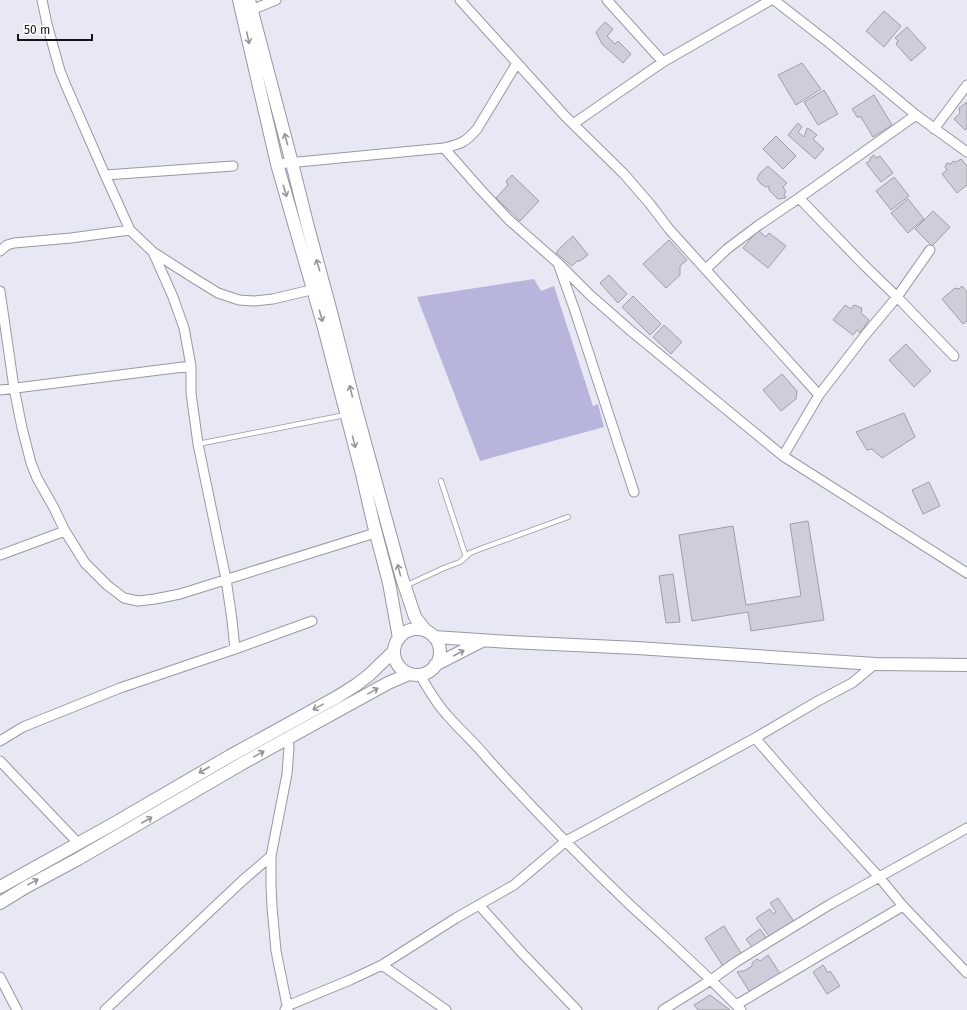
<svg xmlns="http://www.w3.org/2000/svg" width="967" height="1010" font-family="'Fira Sans',sans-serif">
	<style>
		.green { fill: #b7b5dc }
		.building { fill: #ceceda; stroke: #9e9ea9 }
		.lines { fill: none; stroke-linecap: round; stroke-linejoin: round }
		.lane-casing { stroke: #9898a3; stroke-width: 6 }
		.street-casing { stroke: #9898a3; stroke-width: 11 }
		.secondary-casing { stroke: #9898a3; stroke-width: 14 }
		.lane { stroke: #fff; stroke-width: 4.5 }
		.street { stroke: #fff; stroke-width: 9 }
		.secondary { stroke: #fff; stroke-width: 12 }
		.oneway { stroke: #969698 }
	</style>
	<rect width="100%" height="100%" fill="#e8e8f4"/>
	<path class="green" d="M534,279L541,291L554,286L593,406L598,404L604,427L480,461L417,297Z"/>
	<path class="building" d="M884,11L901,26L884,47L866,31Z
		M605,22L613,29L607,36L615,44L618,41L631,54L623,63L602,44L596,32Z
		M907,27L926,48L911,61L896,44L898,41L895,38Z
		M802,63L821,89L796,105L778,75Z
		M824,90L838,114L818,125L804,102Z
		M874,95L892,125L873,137L861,117H857L852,109Z
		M967,102V128L965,130L954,119L960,113L959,108Z
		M798,123L802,127L798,132L804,137L807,128L811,130L817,135L813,139L824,149L815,159L788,135Z
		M776,136L796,156L783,169L763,149Z
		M874,155L876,158L880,156L893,173L881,182L866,163L870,161V158Z
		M961,159L967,166V185L957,193L942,174L947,170L945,167L947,163L951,164L953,161L956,162Z
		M768,166L787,183L783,187L786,192L784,194L786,198L778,199L769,190V186L766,187L761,184L757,179L760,173Z
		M512,175L539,201L520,221L496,198L508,185L506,181Z
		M894,177L909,196L891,210L876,191Z
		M908,199L924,219L908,233L891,213Z
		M933,211L950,227L932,246L915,229Z
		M758,230L766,237L769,233L786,246L768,268L743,248Z
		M573,236L588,255L580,261H577L572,266L556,253L561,247Z
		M669,240L687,260L680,266V275L666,288L643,264Z
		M609,275L627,294L618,303L600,283Z
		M962,286L967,292V321L963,324L942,299L955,288L959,289Z
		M633,296L661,324L650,335L622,307Z
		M845,305L851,309L854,305L862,308L861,313L869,320L860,333L857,330L853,335L833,320Z
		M664,325L682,342L671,354L653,337Z
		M906,344L931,371L914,387L889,360Z
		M782,374L797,391L796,399L781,411L763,390Z
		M904,413L915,437L882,458L872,449L867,450L856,432Z
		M929,482L940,506L923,514L912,490Z
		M808,521L824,620L751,631L748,612L692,621L679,535L733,526L746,605L801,596L790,524Z
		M673,574L680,622L666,623L659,576Z
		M778,898L795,923L771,939L756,918L770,909L773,914L776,912L770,903Z
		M724,926L743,956L724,968L705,938Z
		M760,929L768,940L754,950L746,939Z
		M768,955L781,975L751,994L737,972L742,971H744L752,966V963L757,959L760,961Z
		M823,965L828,973L830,971L840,986L827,994L813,972Z
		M710,995L730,1010H698L694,1005Z"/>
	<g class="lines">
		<defs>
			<path id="lane" d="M198,444L345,415
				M441,481L466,557
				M405,586L444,568L460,562L470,553L480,549L568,517"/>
			<path id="street" d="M42,0L47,24L60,71L67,88L105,175L130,230
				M460,0L565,116L624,174L650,204L669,229L819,395
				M607,0L663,62
				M774,0L828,42L916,115L967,152
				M251,10L276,0
				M573,124L663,62L771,0
				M934,129L967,85
				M444,148L480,189L509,220L558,263L590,295L631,331L783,456L967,573
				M277,164L444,148C461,144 466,142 477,129L517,63
				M105,175L233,166
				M799,198L863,264L897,297L954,356
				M0,251L7,245L14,243L71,238L130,230L153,252L192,277L218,293L239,300L254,301L273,299L319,288
				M153,252L173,297L184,328L191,366V393L198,444L226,579L232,620L235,649
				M559,266L575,311L634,492
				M706,269L727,249L759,225L799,198L916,115
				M0,291L14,388L22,428L31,463L37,478L54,508L65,531L85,563L107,585L124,598L138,601L155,599L180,594L375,533
				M0,390L191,366
				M783,456L819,395L866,334L897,297L930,250
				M0,555L65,531
				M420,675C428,689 436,703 447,715C460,730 475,743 488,759C533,809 580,857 629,904C667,939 705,973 741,1010
				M288,738L289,747L287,774L271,856V885L272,907L276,951L288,1010
				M755,738L817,809L879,877L903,906L967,973
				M0,741L23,727L120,688L235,649L312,621
				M0,761L78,843
				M479,905L522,953L577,1010
				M382,965L446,1010
				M0,977L17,1010
				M736,1005L903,906
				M105,1010L242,881L271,856
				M285,1010L287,1006L350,980L382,965L456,918L514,885L566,841L755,738L818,701L852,683L875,664
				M663,1010L711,980L736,962L829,905L967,828"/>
			<path id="secondary" d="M239,0L277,164L323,324L362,474L373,522L389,583L399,638
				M249,0L292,163L308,227L331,312L355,406L402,578L415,617L426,631
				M394 652a23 23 0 1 1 46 0a23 23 0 1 1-46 0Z
				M434,637L510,642L637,648L875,664L967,665
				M435,665L482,641
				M0,887L113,824L230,756L337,697L356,685L369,675L394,651
				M0,903L26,887L78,859L243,763L388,683L409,674"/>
		</defs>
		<use href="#lane" class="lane-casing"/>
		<use href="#street" class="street-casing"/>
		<use href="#secondary" class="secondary-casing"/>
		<use href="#lane" class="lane"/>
		<use href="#street" class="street"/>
		<use href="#secondary" class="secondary"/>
	</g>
	<defs><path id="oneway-shaft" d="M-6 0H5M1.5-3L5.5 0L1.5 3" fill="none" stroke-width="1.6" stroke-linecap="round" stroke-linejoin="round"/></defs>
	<g class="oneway">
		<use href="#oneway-shaft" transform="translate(248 38) rotate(77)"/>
		<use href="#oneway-shaft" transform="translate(286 139) rotate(-105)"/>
		<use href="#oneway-shaft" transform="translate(285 191) rotate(73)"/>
		<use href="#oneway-shaft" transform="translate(318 265) rotate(-106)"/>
		<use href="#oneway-shaft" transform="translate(321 316) rotate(74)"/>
		<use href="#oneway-shaft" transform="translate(351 391) rotate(-104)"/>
		<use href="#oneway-shaft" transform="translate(354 442) rotate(76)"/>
		<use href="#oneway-shaft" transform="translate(399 570) rotate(-105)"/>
		<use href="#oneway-shaft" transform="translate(459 653) rotate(-28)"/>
		<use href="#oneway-shaft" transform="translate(373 691) rotate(-29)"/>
		<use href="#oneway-shaft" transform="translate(318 707) rotate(151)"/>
		<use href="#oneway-shaft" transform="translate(259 754) rotate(-29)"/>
		<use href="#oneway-shaft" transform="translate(204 770) rotate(150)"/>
		<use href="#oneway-shaft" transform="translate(147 820) rotate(-30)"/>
		<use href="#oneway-shaft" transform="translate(33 882) rotate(-29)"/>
	</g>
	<path d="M18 34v6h74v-6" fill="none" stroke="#151519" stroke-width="2"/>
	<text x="24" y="34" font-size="12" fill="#151519" stroke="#ffffff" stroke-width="3" paint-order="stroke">50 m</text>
</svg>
